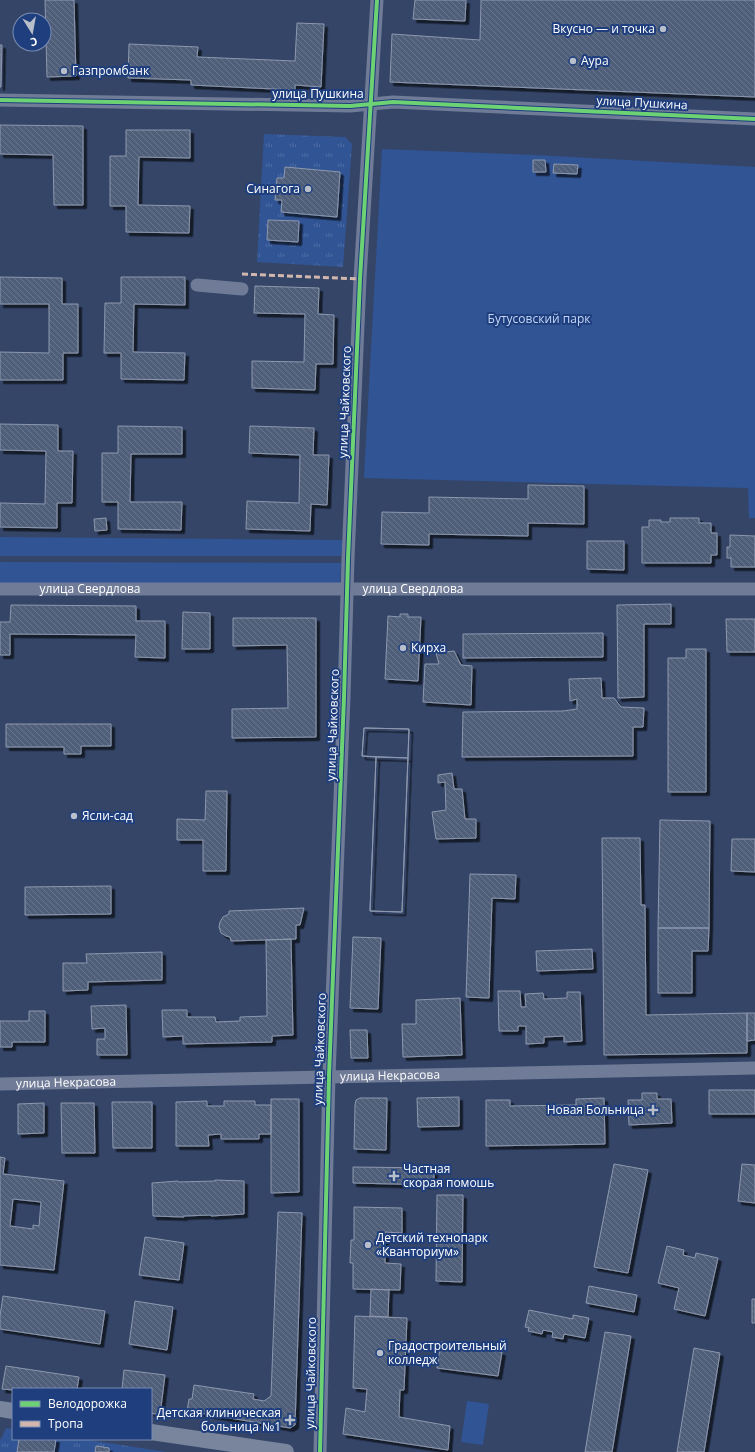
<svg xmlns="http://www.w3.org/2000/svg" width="755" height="1452" font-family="'Open Sans',sans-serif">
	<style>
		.grass { fill: url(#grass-tufts); fill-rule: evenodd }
		.park { fill: #315495 }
		.building { fill: url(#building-back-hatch); stroke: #8d98ad; fill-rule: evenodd; filter: url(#shadow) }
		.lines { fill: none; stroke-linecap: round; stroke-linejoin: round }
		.minor { stroke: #707c97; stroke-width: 13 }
		.major { stroke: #78859d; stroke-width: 16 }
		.quiet { stroke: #d1b7ad; stroke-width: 3; stroke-dasharray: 6 3; stroke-linecap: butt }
		.cycleway-casing { stroke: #1e3e7e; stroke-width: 6 }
		.cycleway { stroke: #6cd273; stroke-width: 4 }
		.poi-dot { fill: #b8beca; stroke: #1e3e7e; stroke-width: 1.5 }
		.labels { text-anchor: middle; stroke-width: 4; stroke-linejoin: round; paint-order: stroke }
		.poi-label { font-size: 12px; fill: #fff; stroke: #1e3e7e; text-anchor: start }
		.street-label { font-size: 12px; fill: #fff; stroke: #1e3e7e }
		.park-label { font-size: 12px; fill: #c5d6f6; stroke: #1e3e7e }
	</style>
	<defs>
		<pattern id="grass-tufts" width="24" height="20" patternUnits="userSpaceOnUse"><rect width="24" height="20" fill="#315495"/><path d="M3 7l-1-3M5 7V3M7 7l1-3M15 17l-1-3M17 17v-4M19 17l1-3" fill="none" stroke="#506ea5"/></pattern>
		<pattern id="building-back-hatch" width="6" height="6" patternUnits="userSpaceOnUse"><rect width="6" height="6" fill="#505e7a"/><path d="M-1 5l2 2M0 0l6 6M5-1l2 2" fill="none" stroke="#6a768e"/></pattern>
		<filter id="shadow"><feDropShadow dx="3.5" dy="3.5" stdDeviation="0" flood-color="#0009"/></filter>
	</defs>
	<rect width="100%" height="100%" fill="#344568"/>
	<path class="grass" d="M264,134L345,137L352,144L343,267L257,262ZM285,167L340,172L337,217L281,212L282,200H276L277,178H284ZM268,220L299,221L298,242L268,240Z
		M6,1428L13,1429V1439H19L17,1452H0V1439H1Z
		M56,1439H83L166,1452H54Z"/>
	<path class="park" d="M382,149L535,155L755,167V518H749L748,488L364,478Z
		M0,537L343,540L341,556H0Z
		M0,562L341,563L340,585L0,584Z
		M467,1401L489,1404L483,1445L461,1442Z"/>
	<path class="building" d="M45,0H74L76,76L47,77Z
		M415,0H466L465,21L413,19Z
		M481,0H755V97L390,82L392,34L480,40Z
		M297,23L324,24L321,87L295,85V90L191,85V80L128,78L129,44L198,47L197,57L295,61Z
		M0,45H2L1,87H0Z
		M0,125L83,126V205H54L53,155L0,154Z
		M126,130H190V158L139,157L138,205L190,206L189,233L126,232V206H110V156H126Z
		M533,160H545L546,172H533Z
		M554,164L578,165L577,174L553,173Z
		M285,167L340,172L337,217L281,212L282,200H275L277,178H284Z
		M268,220L299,221L298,242L267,240Z
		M0,277L62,278V304H78V353H63V380H0V352L49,353V304H0Z
		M121,277H185V305L134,304L133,352L185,353L184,380L121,379V353H104L105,303H121Z
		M255,286L319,288L318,314L334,315L333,364H316L315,390L252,388V361L304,362L305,314L254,313Z
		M0,424L58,425V451H73L72,503H57V528L0,527V503L45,504L46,451L0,450Z
		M118,426L182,427V454H131L130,502H182L181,530L118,529V502H102V453H118Z
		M250,426L314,428L313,455H329L327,505L311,504L310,531L246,529L247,501L299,503L300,455L249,453Z
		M528,485L584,486V524L528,523V536L429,534V545L381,544L382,512L429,513V497L528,499Z
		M106,518L107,530L95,531L94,519Z
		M670,518H699V523H711V533H717V555H711V563H642V527H649V520H661V522H670Z
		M730,535L755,536V567H731V558H727V547H730Z
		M587,541H624V570L587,569Z
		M671,604V624H644V697L618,698L617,605Z
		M11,605L136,606V621H165V658L135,657L136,635L10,634V655H0V622H10Z
		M183,612L210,613V649H182Z
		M400,614H408V617H421L418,681L385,679L388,616L400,617Z
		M233,618H316V737L232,738V709L288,708L287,645L233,646Z
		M726,619H755V652H727Z
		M603,633V657L463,658V634Z
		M686,649H706V792H668V658H686Z
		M454,651L461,665L472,666L471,705L423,702L425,664H439L436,653Z
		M601,678L602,698H614L621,707L644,708L643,727H633V756L462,757L463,712L563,711L577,709V699L570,701L569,679Z
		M6,724H111V746H81V754H64V747H6Z
		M364,728L409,729L402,912L370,911L376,757L362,756Z
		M364,728L409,729L408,758L362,756Z
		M376,757L408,758L402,912L370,911Z
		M452,773L454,789H462L465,819H476V838L436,839L432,812L446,810L445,782L438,783V775Z
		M206,791H227L226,871H203V840H177V819L205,820Z
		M660,820L710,821L709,928H658Z
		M602,838H640L641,905H645L646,1015L747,1013V1053L604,1055Z
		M732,839H755V872L731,871Z
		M470,874L516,875L515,899L492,898L489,998L466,997Z
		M111,886V914L25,915V887Z
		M304,908L300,925H296V939L231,941L230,937L226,936L221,933L219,927L220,922L223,917L229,914V911Z
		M658,928H709L708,951H692V993H658Z
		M353,937L381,938L378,1009L350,1008Z
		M291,939L293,1035L272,1036V1042L183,1044V1036L163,1037L162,1010H187V1017H215L216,1022L240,1021V1017L267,1016L266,940Z
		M592,949L593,969L537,971L536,951Z
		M162,952V980L88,982V990L63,991V963H87L86,954Z
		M498,991H520L521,1007H526L525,994L543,993L544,999L567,998V992H580L582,1041L564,1042V1036L544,1037V1043L526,1044V1026H518V1031H499Z
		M460,998L462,1055L403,1057L402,1024H416V1000Z
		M126,1005L127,1055H97V1039H105V1028L92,1029L91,1006Z
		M29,1011H45V1042H12V1047H0V1021H29Z
		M747,1013H755V1040L747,1041Z
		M350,1030H367L368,1058H351Z
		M709,1090H755V1114H709Z
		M642,1093H657V1099H671L672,1123L629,1125L628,1100H642Z
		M459,1097V1126L418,1127L417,1098Z
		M360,1098H387L386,1150L354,1149L355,1105L356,1100Z
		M604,1098L605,1144L486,1146V1100H510V1106L576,1105V1099Z
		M271,1099H299V1192L271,1193Z
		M207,1101V1106H224V1101H255V1105H271V1134H259V1139H221V1134L208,1135L209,1146H176V1102Z
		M112,1102H152V1148H113Z
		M44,1103V1133L18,1134V1104Z
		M61,1103H94L95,1153H62Z
		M0,1157L5,1158L3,1174L64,1181L54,1270L0,1265ZM13,1199L41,1202L39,1226L33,1225V1229L10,1226Z
		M614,1164L648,1170L628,1273L594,1267Z
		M742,1164L755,1165V1203L738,1201Z
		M353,1167L434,1168V1185L353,1183Z
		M215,1180L244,1181V1214L211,1216V1215L184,1216V1217L153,1216L152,1183L178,1181V1182L215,1181Z
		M437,1195H463L462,1282L436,1281Z
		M354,1207L402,1208V1233L385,1232V1263L401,1264L400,1290L353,1289V1263H350L351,1240H354Z
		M278,1212L302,1213L295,1425L290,1428L187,1411L189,1399H192L194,1385L254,1394L253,1399L264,1401L271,1396Z
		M145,1237L184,1243L179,1280L139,1275Z
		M667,1246L684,1250L683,1255L695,1258L696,1253L718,1258L705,1316L674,1309L679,1288L658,1283Z
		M589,1286L637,1295L634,1312L586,1303Z
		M371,1289L389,1290L388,1317L370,1316Z
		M3,1296L105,1311L100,1344L0,1329V1316Z
		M752,1299H755V1323H752Z
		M135,1301L173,1307L167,1350L129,1344Z
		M529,1310L573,1319V1315L589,1318L585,1338L564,1334L563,1339L552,1337L553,1332L543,1330L542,1334L528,1331L529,1328L525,1327Z
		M355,1316L407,1318L404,1390H400L399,1417L450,1426L448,1450L343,1434L346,1408L365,1412L367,1389L353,1388Z
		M605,1332L631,1336L612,1452H585Z
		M441,1342L463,1345V1347L502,1352L498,1376L437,1368Z
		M694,1348L720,1353L704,1452H677Z
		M6,1366L79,1377L77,1389H13V1390L2,1389Z
		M124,1370L165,1375L160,1415L151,1413V1389H122Z
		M19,1439H56L54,1452H17Z
		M96,1446L109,1448V1452H95Z"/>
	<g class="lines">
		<g class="minor">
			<path d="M0,100L350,106L393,102L755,119"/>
			<path d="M197,285L242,289"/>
			<path id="s1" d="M0,589H755"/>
			<path id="s2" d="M0,1084L755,1068"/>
			<path d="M320,1452L329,1076L344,697L348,559L360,279L377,0"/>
		</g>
		<path class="major" d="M0,1409L13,1411
			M151,1432L286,1452"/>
		<path class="quiet" d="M242,274L360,279"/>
		<defs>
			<path id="cycleway" d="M0,100L350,106L393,102L755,119
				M320,1452L329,1076L344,697L348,559L360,279L377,0"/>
		</defs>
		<use href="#cycleway" class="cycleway-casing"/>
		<use href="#cycleway" class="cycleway"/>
	</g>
	<g class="poi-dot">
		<circle cx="663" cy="29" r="4"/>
		<circle cx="573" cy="61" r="4"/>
		<circle cx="64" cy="71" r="4"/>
		<circle cx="308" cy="189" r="4"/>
		<circle cx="403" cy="648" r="4"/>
		<circle cx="74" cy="816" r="4"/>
		<path d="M651 1104h4v4h4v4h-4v4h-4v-4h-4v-4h4z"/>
		<path d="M392 1170h4v4h4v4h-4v4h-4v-4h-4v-4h4z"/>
		<circle cx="368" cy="1245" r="4"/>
		<circle cx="380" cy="1353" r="4"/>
		<path d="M288 1414h4v4h4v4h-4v4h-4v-4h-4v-4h4z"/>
	</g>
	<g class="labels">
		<g class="poi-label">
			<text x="655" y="33" text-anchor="end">Вкусно — и точка</text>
			<text x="581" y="65">Аура</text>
			<text x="72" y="75">Газпромбанк</text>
			<text x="300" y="193" text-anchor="end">Синагога</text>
			<text x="411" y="652">Кирха</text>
			<text x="82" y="820">Ясли-сад</text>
			<text x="644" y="1114" text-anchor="end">Новая Больница</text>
			<text x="403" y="1173">Частная<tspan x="403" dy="14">скорая помошь</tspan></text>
			<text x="376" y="1242">Детский технопарк<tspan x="376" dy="14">«Кванториум»</tspan></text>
			<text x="388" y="1350">Градостроительный<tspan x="388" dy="14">колледж</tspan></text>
			<text x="281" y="1417" text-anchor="end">Детская клиническая<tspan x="281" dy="14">больница №1</tspan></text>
		</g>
		<g class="street-label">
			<text x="318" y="98">улица Пушкина</text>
			<text transform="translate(642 103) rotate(3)" y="4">улица Пушкина</text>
			<text transform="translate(345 402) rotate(-88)" y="4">улица Чайковского</text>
			<text dy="4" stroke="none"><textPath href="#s1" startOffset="90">улица Свердлова</textPath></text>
			<text dy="4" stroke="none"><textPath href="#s1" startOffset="413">улица Свердлова</textPath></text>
			<text transform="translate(333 725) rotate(-88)" y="4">улица Чайковского</text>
			<text transform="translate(320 1049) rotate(-88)" y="4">улица Чайковского</text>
			<text dy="4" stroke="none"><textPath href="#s2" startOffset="390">улица Некрасова</textPath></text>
			<text dy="4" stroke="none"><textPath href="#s2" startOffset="66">улица Некрасова</textPath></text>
			<text transform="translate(311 1373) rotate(-89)" y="4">улица Чайковского</text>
		</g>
		<g class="park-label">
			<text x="539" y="323">Бутусовский парк</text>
		</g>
	</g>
	<rect x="12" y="1388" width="140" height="52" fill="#1e3e7e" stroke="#788bb2"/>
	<rect x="20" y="1401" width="20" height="6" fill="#6cd273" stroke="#788bb2"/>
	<text x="48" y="1408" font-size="12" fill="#ffffff">Велодорожка</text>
	<rect x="20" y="1421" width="20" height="6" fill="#d1b7ad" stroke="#788bb2"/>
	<text x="48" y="1428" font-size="12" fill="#ffffff">Тропа</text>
	<g transform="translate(32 32) rotate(169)"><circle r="19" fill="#1e3e7e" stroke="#788bb2"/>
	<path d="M0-3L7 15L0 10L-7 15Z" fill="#b8beca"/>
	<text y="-6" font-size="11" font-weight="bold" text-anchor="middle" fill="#ffffff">С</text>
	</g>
</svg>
